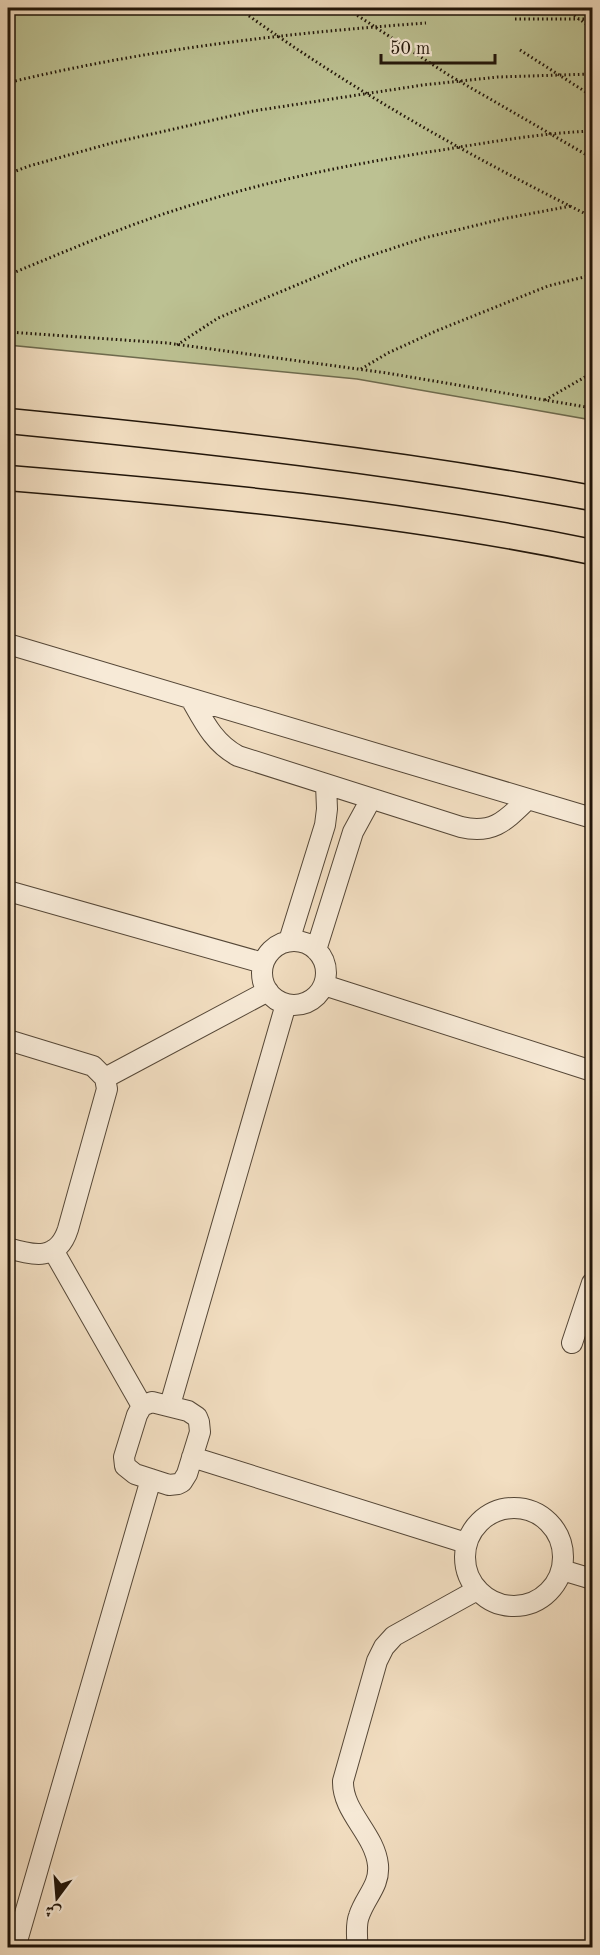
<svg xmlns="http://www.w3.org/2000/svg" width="600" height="1955" font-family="'Old Standard TT',Amiri,serif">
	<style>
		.park { fill: #bcc192; stroke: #6e6b4e; stroke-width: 1.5 }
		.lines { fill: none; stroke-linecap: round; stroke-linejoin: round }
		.minor-casing { stroke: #554737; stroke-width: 22 }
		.major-casing { stroke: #211509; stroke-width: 27 }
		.path { stroke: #211509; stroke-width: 3; stroke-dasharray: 1.5 3; stroke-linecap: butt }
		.minor { stroke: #f7ead7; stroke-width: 20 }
		.major { stroke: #f2dec1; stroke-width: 24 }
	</style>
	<rect width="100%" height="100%" fill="#f2dec1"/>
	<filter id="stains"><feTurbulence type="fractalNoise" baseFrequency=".00333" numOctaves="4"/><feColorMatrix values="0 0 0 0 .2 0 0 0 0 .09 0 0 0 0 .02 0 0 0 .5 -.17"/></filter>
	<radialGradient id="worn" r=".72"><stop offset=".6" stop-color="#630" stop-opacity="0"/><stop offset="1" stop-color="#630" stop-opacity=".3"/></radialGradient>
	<path class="park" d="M8,8H592V420L357,379L8,345Z"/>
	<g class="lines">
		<defs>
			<path id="minor" d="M8,644L592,818
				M191,699C204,722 214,743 238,756L461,827C494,835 507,819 528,799
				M8,891L263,963
				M262 973a32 32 0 1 1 64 0a32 32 0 1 1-64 0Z
				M289,941L325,825L327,809L326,784
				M316,950L353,832L371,799
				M324,985L592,1071
				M8,1040L93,1066L105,1078L107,1089L68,1229C58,1261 34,1256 8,1248
				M105,1078L268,991
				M53,1250L142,1406
				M572,1343L592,1283
				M152,1402L188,1411L197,1417L199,1422L200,1432L187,1474L182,1482L178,1484L169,1485L135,1474L125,1466L124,1457L137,1415L142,1406Z
				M170,1405L286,1004
				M192,1457L466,1543
				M465 1557a49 49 0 1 1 98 0a49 49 0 1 1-98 0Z
				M562,1570L592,1579
				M15,1948L151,1479
				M357,1948C358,1937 355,1926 359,1916C365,1897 380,1886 378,1865C375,1834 342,1812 343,1781L377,1661L384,1647L394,1636L477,1590"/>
			<path id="major" d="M8,421C203,440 399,462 592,498
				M8,478C203,494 400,512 592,552"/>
		</defs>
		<use href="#minor" class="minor-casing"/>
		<use href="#major" class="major-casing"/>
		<path class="path" d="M238,8C348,88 471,157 592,217
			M346,8L447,74L592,158
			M563,8L592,28
			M515,19H592
			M520,50L592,96
			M11,82C148,49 286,33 426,23
			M8,174L29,166L112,143L253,111L423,85L498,77L592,74
			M8,275C69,250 131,223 195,204C278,178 363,162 448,149C496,141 544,133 592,131
			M8,332L167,343L387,373L592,408
			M177,345L218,318L354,261L424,238L502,219L571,206
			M361,369L388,353L436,331L548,286L592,275
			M545,400L592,373"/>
		<use href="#minor" class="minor"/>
		<use href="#major" class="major"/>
	</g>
	<rect width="600" height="1955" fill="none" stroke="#f2dec1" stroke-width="30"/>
	<rect x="9" y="9" width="582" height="1937" fill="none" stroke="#211509" stroke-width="3"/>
	<rect x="15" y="15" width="570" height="1925" fill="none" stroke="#211509" stroke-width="1.5"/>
	<g transform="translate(57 1898) rotate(196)" stroke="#f7ead7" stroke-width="4.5" paint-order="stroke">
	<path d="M0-4.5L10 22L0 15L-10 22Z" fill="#211509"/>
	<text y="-9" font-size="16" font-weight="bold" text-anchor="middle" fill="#211509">ش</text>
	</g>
	<path d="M381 54v9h114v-9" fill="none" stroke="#211509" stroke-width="3"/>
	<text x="390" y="54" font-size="18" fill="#211509" stroke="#f7ead7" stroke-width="4.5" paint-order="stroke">50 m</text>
	<rect width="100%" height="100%" filter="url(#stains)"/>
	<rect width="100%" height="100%" fill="url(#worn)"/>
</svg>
